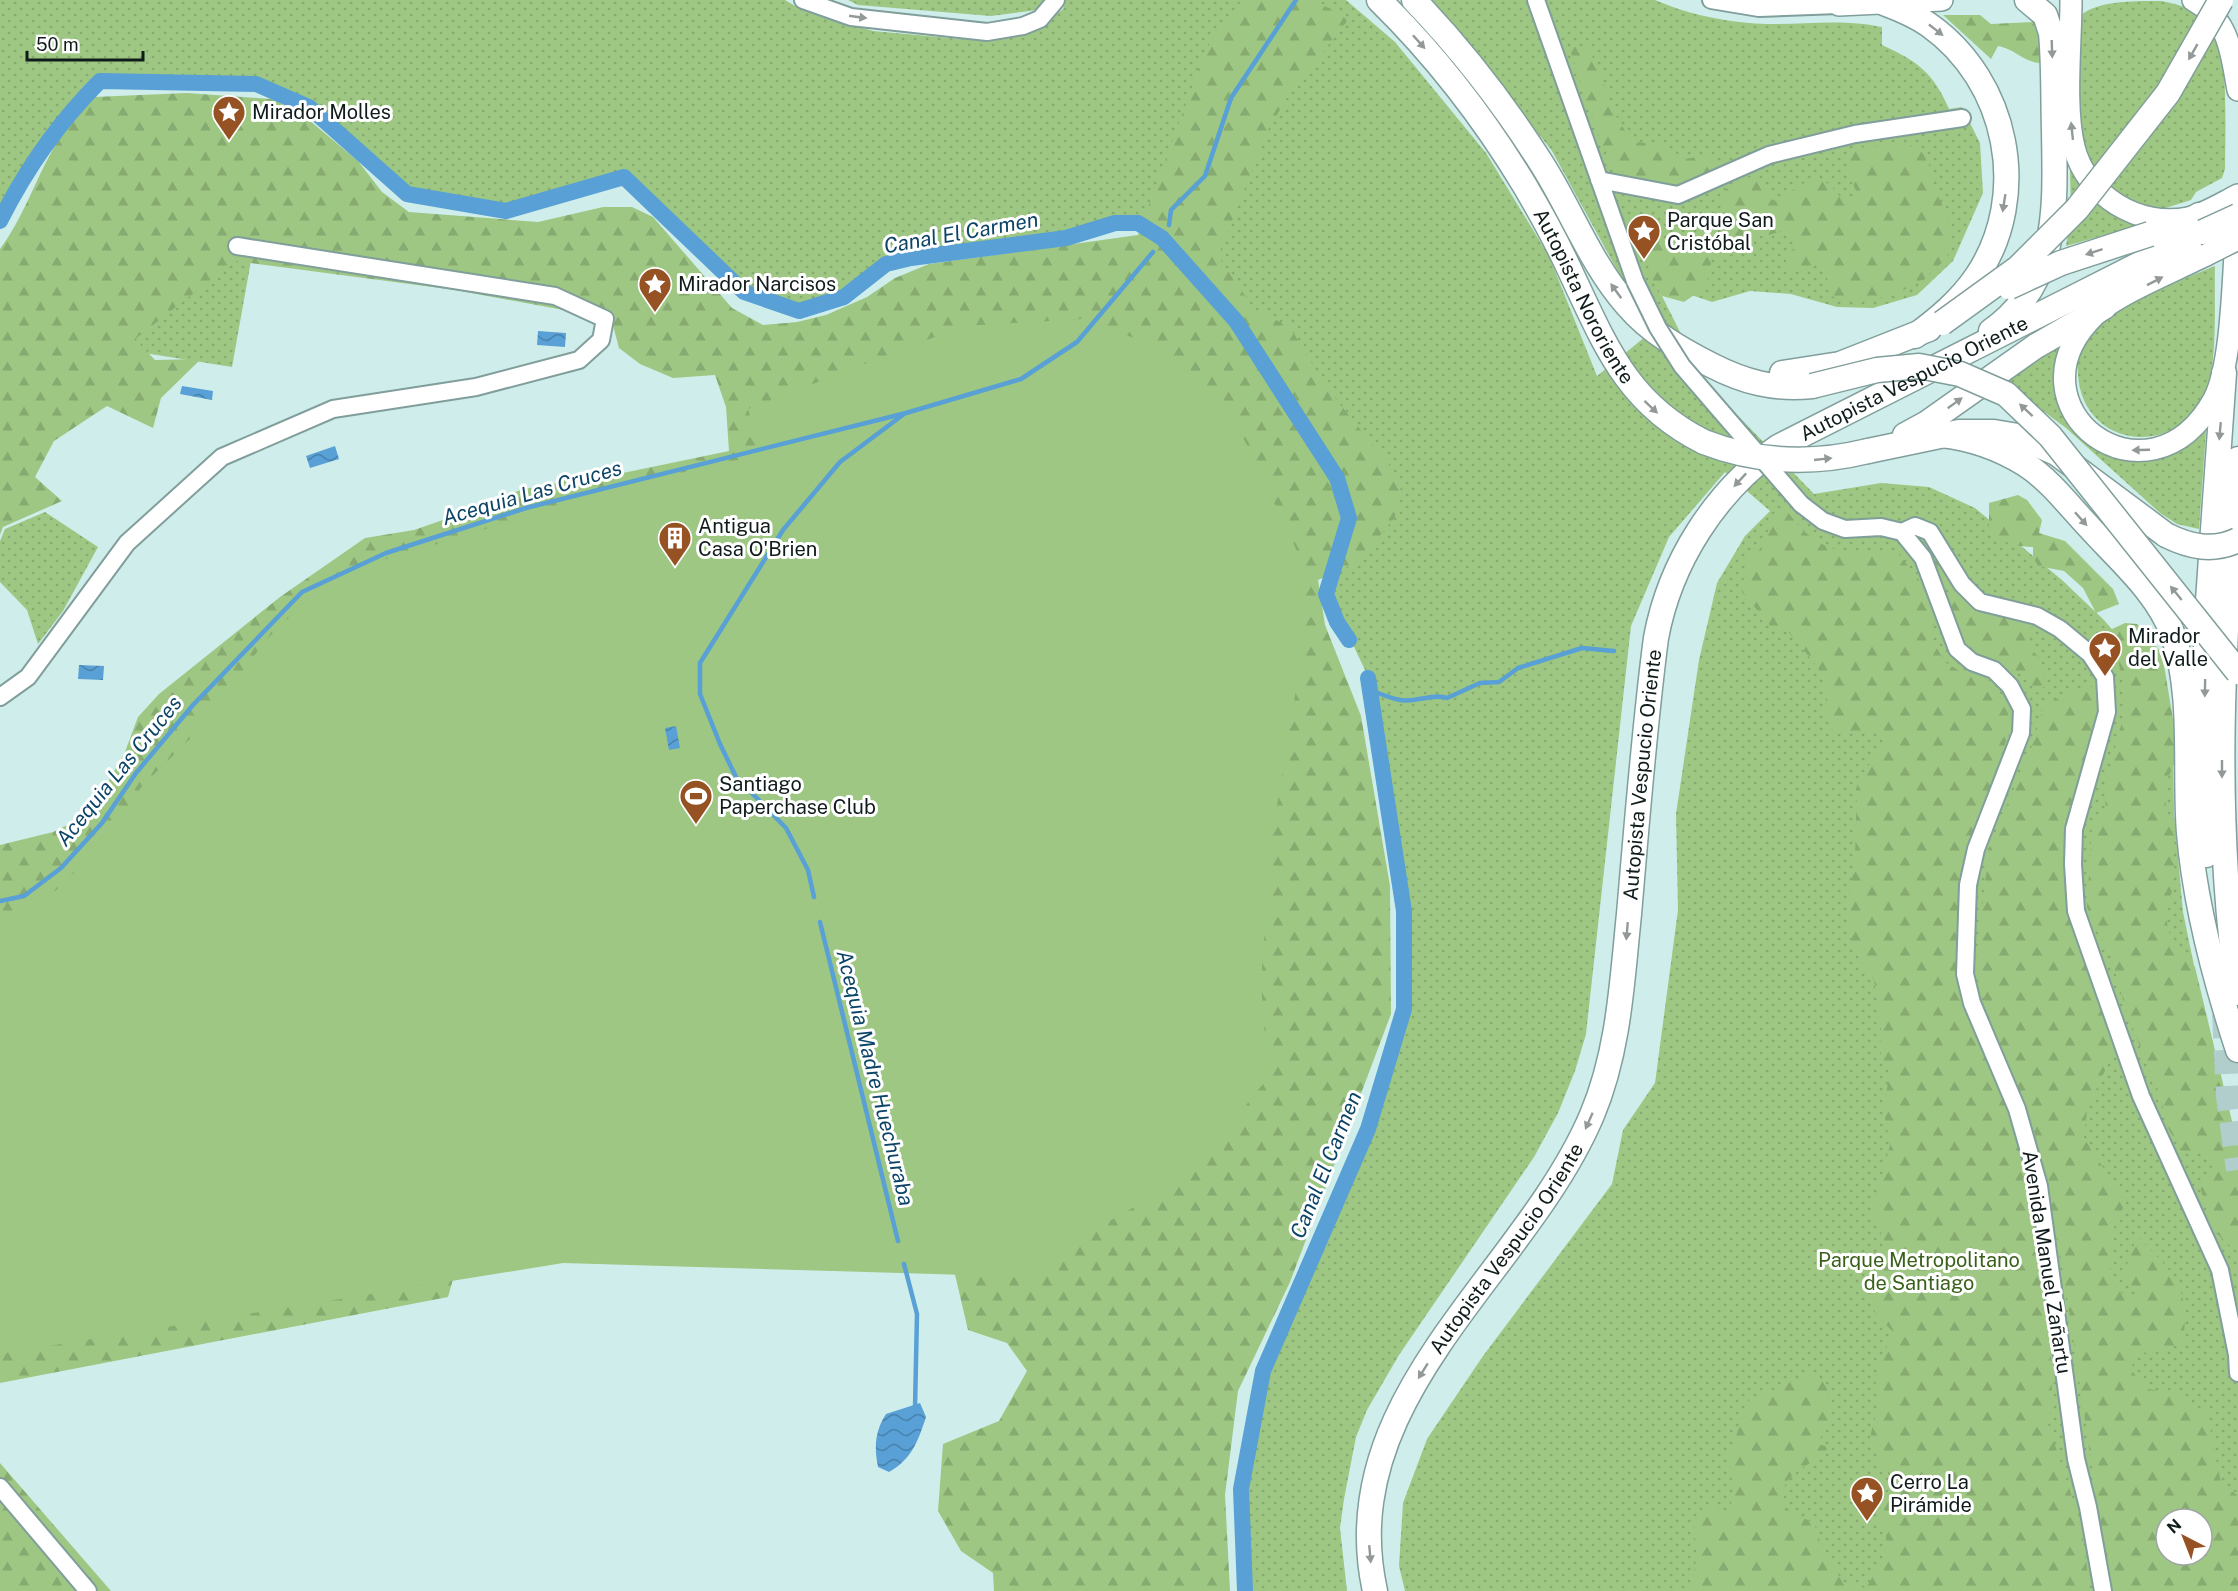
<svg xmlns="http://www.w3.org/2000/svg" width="2238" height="1591" font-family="'Public Sans',sans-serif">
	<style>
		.green { fill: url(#green-dots); fill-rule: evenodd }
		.forest { fill: url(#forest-firs); fill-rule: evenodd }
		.pitch { fill: #9dc782 }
		.water { fill: url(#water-waves) }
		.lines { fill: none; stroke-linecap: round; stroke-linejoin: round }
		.stream { stroke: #58a0d5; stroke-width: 4.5 }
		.canal { stroke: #58a0d5; stroke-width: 16 }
		.highway-tunnel { stroke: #b2cecc; stroke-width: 24; stroke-dasharray: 24 12; stroke-linecap: butt }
		.minor-casing { stroke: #809e9b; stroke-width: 20 }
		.major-casing { stroke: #809e9b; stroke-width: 24 }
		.highway-casing { stroke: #809e9b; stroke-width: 27 }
		.minor { stroke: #fff; stroke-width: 16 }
		.major { stroke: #fff; stroke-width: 21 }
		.highway { stroke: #fff; stroke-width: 24 }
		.minor-bridge-casing { stroke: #809e9b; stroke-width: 20; stroke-linecap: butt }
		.major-bridge-casing { stroke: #809e9b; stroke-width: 24; stroke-linecap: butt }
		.highway-bridge-casing { stroke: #809e9b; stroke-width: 27; stroke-linecap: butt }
		.minor-bridge { stroke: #fff; stroke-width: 16 }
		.major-bridge { stroke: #fff; stroke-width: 21 }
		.highway-bridge { stroke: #fff; stroke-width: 24 }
		.oneway { fill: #939998 }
		.labels { text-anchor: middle; stroke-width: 6; stroke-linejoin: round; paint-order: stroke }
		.poi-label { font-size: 20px; fill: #101c1b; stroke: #fff; text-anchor: start }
		.street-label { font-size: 20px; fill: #101c1b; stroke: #fff }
		.park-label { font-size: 20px; fill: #3a611a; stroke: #fff }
		.water-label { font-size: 21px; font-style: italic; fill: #0c4468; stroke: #fff }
	</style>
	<defs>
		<pattern id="green-dots" width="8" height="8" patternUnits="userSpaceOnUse" patternTransform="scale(1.5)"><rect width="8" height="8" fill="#9dc782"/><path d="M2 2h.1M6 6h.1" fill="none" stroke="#86aa70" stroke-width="1.8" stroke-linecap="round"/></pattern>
		<pattern id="forest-firs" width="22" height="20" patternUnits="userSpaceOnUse" patternTransform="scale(1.5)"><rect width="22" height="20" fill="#9dc782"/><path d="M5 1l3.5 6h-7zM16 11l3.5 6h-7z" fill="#86aa70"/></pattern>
		<pattern id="water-waves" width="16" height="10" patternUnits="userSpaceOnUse" patternTransform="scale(1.5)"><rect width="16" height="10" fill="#58a0d5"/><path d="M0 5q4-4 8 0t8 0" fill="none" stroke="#4782ac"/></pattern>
	</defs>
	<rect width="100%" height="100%" fill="#cfeeeb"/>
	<path class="green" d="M0,0H785L797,7L873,31L983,41L1037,29L1063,9L1066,0H1346L1395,42L1486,153L1549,256L1597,376L1651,332L1552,151L1432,0H1655C1685,13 1716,20 1749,23C1795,27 1834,17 1882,27V45C1917,61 1933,72 1949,109L1962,107L1980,143L1983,193L1953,261L1917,295L1873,308L1837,307L1791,294L1750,291L1712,302L1665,286H1657L1705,382L1814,494L1881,483L1929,487L1975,508L2062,580L2103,619L2138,659L2173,747L2174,813L2183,912L2204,1014L2238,1158V1591H1405L1399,1566L1403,1503L1427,1439L1483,1356L1612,1184L1623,1130L1655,1083L1678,910L1676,814L1699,660L1717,583L1745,536L1770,511L1725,472L1669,537L1631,626L1586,1034L1575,1071L1558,1113L1534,1157L1399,1355L1367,1410L1356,1437L1344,1499L1340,1528L1347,1591H1249L1246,1490L1267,1373L1373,1130L1409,1009V911L1373,687L1330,596L1342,564L1165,235L1140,218H1115L1065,233L911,253L883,259L841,292L799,306L747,288L625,172L505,205L409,190L312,103L257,79L98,76L79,95L14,182L0,222ZM2166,1519H2202V1555H2166Z
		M848,0H1048L1044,9L991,16L858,5Z
		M2161,1C2182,5 2200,10 2214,27C2229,45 2225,143 2225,169L2222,178L2196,192L2191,200L2159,210L2126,204L2088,162L2079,123L2078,18C2094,0 2135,1 2161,1Z
		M2070,169C2090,201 2108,215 2144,224L2066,246L2071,217Z
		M252,255L232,367L88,344L158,282Z
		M2215,266C2214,299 2218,364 2206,393C2178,459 2082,449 2078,374C2077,365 2078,352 2082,343C2098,310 2182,280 2215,266Z
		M2069,332C2066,353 2058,376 2059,397C2060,436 2114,465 2149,461C2172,457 2188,445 2206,431L2199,529L2177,524L2160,513L2066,428L2000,379Z
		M45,512L98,547L63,611L38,644L27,610L0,582V541L5,529Z"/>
	<path class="forest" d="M1242,0H1315L1348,20L1287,98L1269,128L1218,256L1254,309L1290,327L1326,387L1402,481L1395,517L1359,562L1318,580L1325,625L1361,716L1390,886L1391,1014L1290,1282L1238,1391L1225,1495L1230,1591H994L993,1573L961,1551L938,1511L943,1444L999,1421L1027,1371L1007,1343L968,1330L945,1232L0,1142V845L53,832L90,814L125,752L138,717L159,694L280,597L365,538L414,530L495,502L522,489L547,486L570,478L618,474L729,451L726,407L715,375L673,378L640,364L619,348L610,314L569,311L455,290L235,261L135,339L155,360L201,359L161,398L153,428L107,406L54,441L35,477L62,501L3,527L0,535V249C23,218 34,183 53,149C64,130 79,114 94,97L187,93L271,99L297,110L358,161L382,192L409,212L538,222L603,207H632L653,217L732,308L763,325L797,322L826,315L867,297L895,278L929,264L1138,235L1206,49Z
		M1943,15H1980L1991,24L2033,22C2044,36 2045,47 2039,63C2022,61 2015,49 1998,46L1991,59Z
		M1573,46L1587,48C1609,80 1605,112 1635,142L1664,145L1685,159L1709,155L1718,169L1688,185L1654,184L1629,176L1611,163L1599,137L1571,53Z
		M1888,145L1918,147L1926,155L1936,190L1953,230L1947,258L1925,278L1895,295L1859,302L1830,296L1826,271L1818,261L1802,272L1784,271L1787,255L1798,244L1794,235L1785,230L1765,236L1749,234L1733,254L1720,259L1713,254L1706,287L1684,302L1662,296L1650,275L1648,249L1667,238L1690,232L1707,240L1720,239C1727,223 1727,211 1720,195L1738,179L1758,176L1773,202L1814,177L1829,184L1842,199L1858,195L1847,171L1849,156L1857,148Z
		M2018,495L2027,500L2042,520L2039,533L2065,541L2113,589L2119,604L2096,613L2083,588L2064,571L2038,566L2033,556V547C2016,547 2003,542 1989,532V503Z
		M1787,511C1817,554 1848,556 1897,552L1926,589L1935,616L1932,640L1945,662L1961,672L1972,671L1993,683L2008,704L2009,732L1963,866L1958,906L1957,974L2014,1118L2031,1184L2051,1355L2052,1399L2048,1424L2081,1524L2090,1591H1691C1693,1579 1696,1566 1696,1553C1696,1532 1687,1518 1709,1504L1726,1515L1734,1497L1729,1457L1748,1401L1803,1377L1818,1375L1827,1388L1832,1418L1817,1444L1829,1447C1811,1468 1787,1468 1779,1500L1791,1512L1814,1523L1820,1541L1844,1585L1866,1588C1880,1563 1899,1546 1876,1519C1882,1499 1891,1503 1894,1479L1878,1465L1879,1457C1863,1434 1875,1430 1877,1408C1878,1399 1875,1389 1876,1379C1878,1362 1889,1349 1891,1330C1886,1324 1878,1318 1875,1312C1866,1293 1879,1265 1887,1248L1869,1204L1877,1194L1890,1145L1884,1112L1889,1073L1880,1051L1881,1026L1874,980L1863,965L1849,934L1847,912L1855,859L1857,784L1884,741L1877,732L1835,734C1819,707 1828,711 1826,685C1825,672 1797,643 1788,631L1776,633L1742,592L1747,555L1764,548L1772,514Z
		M1928,540L1985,595L2042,627L2026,628L2030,647L2039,658L2047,684L2037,693L2023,675L1993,660L1981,659L1956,634L1948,588L1926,553Z
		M2125,623L2137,624L2162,653L2174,725L2175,762L2166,782V817L2175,826L2173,888L2166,911L2168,931L2195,967L2238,1146V1239L2230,1246L2212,1229L2200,1187L2216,1160L2199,1152H2183L2169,1130L2160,1096L2126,1011L2109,949L2096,930L2087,907L2092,825L2105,809L2107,779L2124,714V689L2112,629Z
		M2088,684L2103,696L2082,776L2064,824L2067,902L2114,1050L2087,1110L2084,1138L2126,1203L2115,1221L2109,1276L2125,1298H2140L2124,1273L2137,1236C2176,1275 2190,1287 2183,1343L2158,1352L2136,1353L2131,1370L2148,1389L2175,1393L2207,1413L2221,1483L2238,1496V1591H2110L2062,1263L2037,1139L1995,1037L1975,968L1989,848L2033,743L2044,705ZM2166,1519H2202V1555H2166Z
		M465,1237L448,1297L0,1383V1298Z
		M0,1463L111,1591H0Z"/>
	<path class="pitch" d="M1082,319L1148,343L1191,375L1243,437L1297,551L1305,635L1271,842L1261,982L1268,1078L1205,1156L1143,1202L1081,1237L1035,1277L563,1263L0,1354V917L23,910L55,891L83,864L106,840L142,786L195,734L266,640L321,586L355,568L471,534L598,491L761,455L748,409L963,326Z"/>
	<path class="water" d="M538,331L566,333L565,347L537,345Z
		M182,386L213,391L212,400L180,394Z
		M335,446L339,459L310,468L306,456Z
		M79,665L104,666L103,680L78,679Z
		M676,726L680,748L669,750L665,728Z
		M920,1403L926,1417C918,1441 912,1459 889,1472L878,1467C874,1447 875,1431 886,1414Z"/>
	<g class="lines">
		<path class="stream" d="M1169,225L1171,210L1205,176L1231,98L1296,0
			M1368,689C1378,693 1389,698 1400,700C1416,703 1432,693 1447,698L1480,683L1499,682L1518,668L1582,648L1614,651
			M814,897L808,870L786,828L736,777L720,744L700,694V663L783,530L840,462L904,414
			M0,901L24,896L61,868L102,823L136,773L193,705L302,592L386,553L526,508L906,413L1021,379L1077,342L1153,252
			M820,922L898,1241
			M904,1264L917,1314L915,1408"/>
		<path class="canal" d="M0,221C25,171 60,121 100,81L256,84L309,107L407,194L506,211L624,177L744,292L799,311L844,297L886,264L911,258L1066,238L1115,223H1138L1162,238L1236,321L1337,478L1349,518L1326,594L1337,622L1349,640
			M1245,1591L1241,1489L1263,1371L1368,1129L1404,1009V911L1368,678"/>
		<path class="highway-tunnel" d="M2232,880L2238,842
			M2224,1014L2228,1096L2238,1170"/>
		<defs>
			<path id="minor" d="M803,0L851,17L987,32L1023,26L1040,19L1056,0
				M1536,0L1635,281
				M1711,0L1759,8L1839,5
				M1599,180L1678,195L1769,155L1855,134L1962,118
				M1801,504L1823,521L1845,529L1881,527L1902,532L1923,558L1957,649L1972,662L1994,670L2010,686L2022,709L2021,733L1976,849L1968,885L1965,974L1972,1003L2017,1109L2039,1186L2076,1459L2088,1507L2103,1591
				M1902,532L1915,526L1930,532L1962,584L1980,602L2037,616L2060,629L2090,654L2105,677L2107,712L2074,829L2073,864L2076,911L2141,1096L2220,1270L2237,1355L2238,1373
				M0,697L28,677L127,543L222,457L333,409L476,387L579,360L601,340L605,319L555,296L237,246
				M0,1487L88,1591"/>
			<path id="major" d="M1832,0L1839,5L1942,0
				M2071,0C2071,44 2064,106 2074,147C2086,196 2139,228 2188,218C2205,214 2222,203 2238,195
				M2193,0C2230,20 2231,53 2238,90
				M2206,255C2177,270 2117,294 2095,315C2001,406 2148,518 2214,399C2233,363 2233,268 2237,224"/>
			<g id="highway">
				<path id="s1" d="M1379,0C1436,56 1484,118 1525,186C1542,215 1558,244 1572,275C1606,347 1628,404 1704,442"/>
				<path d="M1414,0C1461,49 1503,103 1540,161C1570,207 1590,263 1627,305C1650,332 1680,349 1711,365C1744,382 1774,390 1812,386"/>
				<path d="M1884,3C1900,9 1915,15 1929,25C2008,81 2031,195 1977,276C1960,301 1938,319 1915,336"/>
				<path d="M2167,237L2199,215"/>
				<path d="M1991,331C2061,282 2055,204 2054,130C2053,98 2054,65 2051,33L2045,15L2027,0"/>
				<path d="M1782,373L1840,364L1929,329"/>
				<path d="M1905,435L1927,423L2036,346L2104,307"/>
				<path d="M1941,435C1971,438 1999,448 2025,464C2050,480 2070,507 2090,528C2119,560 2158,593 2173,635C2194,695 2184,770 2189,833C2195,906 2215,980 2238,1050"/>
				<path d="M1868,451L1959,432H1994L2018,436L2056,453L2166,535"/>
				<path d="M2238,459C2223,639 2212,813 2238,993"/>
				<path d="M2206,855V629L2224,373"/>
				<path id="s2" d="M1375,1591C1332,1397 1524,1275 1592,1115C1619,1051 1622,982 1629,914C1637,822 1644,729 1656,638C1670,562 1715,492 1778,447L2203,232"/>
			</g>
		</defs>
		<use href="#minor" class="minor-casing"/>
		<use href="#major" class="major-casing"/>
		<use href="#highway" class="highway-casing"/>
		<use href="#minor" class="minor"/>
		<use href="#major" class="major"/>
		<use href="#highway" class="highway"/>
		<defs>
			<path id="minor-bridge" d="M1635,281L1658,328L1682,366L1801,504"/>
			<path id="major-bridge" d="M2206,255L2238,239"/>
			<path id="highway-bridge" d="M2203,232L2238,216
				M2009,287L2061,263L2150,234
				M1942,323L2018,268L2077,209L2168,93L2221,0
				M1812,386L1877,370L1919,366L1960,374L2006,394L2050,436L2238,672
				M1704,442C1758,463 1811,465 1868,451
				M2166,535C2190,547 2213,552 2238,540"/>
		</defs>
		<use href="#minor-bridge" class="minor-bridge-casing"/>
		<use href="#major-bridge" class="major-bridge-casing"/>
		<use href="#highway-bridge" class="highway-bridge-casing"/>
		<use href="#minor-bridge" class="minor-bridge"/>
		<use href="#major-bridge" class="major-bridge"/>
		<use href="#highway-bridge" class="highway-bridge"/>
	</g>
	<defs><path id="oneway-solid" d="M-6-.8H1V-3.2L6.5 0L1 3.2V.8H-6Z" transform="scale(1.5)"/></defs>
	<g class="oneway">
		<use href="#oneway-solid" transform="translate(858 17) rotate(8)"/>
		<use href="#oneway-solid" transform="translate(1936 30) rotate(38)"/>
		<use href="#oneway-solid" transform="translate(1419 42) rotate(48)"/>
		<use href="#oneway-solid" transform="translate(2052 49) rotate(88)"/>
		<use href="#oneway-solid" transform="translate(2193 52) rotate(120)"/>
		<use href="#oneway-solid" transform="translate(2072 131) rotate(-96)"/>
		<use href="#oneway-solid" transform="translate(2004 203) rotate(99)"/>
		<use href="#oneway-solid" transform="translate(2094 252) rotate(162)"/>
		<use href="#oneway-solid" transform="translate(2155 281) rotate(-27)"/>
		<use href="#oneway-solid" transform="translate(1616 291) rotate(-126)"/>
		<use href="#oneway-solid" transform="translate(1955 403) rotate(-36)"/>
		<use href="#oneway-solid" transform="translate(1651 407) rotate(43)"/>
		<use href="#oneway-solid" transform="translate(2026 410) rotate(-137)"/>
		<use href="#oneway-solid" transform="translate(2220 431) rotate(95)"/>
		<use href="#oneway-solid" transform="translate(2141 450) rotate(178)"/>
		<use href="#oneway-solid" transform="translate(1823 459) rotate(-6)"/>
		<use href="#oneway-solid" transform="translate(1740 480) rotate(133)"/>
		<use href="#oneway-solid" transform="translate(2081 519) rotate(48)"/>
		<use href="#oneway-solid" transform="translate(2176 593) rotate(-129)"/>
		<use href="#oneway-solid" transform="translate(2205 688) rotate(91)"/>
		<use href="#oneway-solid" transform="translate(2222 769) rotate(90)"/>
		<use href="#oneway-solid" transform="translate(1627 931) rotate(95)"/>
		<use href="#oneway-solid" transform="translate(1589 1121) rotate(114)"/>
		<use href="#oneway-solid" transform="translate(1423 1371) rotate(122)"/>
		<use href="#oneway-solid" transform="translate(1370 1554) rotate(85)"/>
	</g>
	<defs>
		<symbol id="sight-pin" viewBox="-11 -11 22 30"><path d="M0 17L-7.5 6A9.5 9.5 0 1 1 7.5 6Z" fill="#965223" stroke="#fff"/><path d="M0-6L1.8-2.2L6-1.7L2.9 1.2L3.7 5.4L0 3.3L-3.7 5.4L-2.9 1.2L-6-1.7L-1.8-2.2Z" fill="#fff"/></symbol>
		<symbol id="building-pin" viewBox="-11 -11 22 30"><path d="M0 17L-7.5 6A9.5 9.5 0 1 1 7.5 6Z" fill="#965223" stroke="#fff"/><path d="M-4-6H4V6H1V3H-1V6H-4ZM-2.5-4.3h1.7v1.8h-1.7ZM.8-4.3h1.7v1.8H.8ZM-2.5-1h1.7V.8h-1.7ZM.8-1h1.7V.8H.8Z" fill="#fff"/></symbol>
		<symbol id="stadium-pin" viewBox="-11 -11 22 30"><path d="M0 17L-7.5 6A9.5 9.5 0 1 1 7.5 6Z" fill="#965223" stroke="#fff"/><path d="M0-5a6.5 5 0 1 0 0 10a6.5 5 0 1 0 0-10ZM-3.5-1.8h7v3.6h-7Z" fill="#fff"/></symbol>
	</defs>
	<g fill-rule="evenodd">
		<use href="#sight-pin" x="210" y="93" width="38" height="52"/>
		<use href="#sight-pin" x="1625" y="212" width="38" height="52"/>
		<use href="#sight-pin" x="636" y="265" width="38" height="52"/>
		<use href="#building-pin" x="656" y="519" width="38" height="52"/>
		<use href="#sight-pin" x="2086" y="629" width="38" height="52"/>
		<use href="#stadium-pin" x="677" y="777" width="38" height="52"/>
		<use href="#sight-pin" x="1848" y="1474" width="38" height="52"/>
	</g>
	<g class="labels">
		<g class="poi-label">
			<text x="252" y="119">Mirador Molles</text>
			<text x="1667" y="227">Parque San<tspan x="1667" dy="23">Cristóbal</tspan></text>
			<text x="678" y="291">Mirador Narcisos</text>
			<text x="698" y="533">Antigua<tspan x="698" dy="23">Casa O'Brien</tspan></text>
			<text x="2128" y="643">Mirador<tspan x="2128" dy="23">del Valle</tspan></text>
			<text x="719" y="791">Santiago<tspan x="719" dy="23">Paperchase Club</tspan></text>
			<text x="1890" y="1489">Cerro La<tspan x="1890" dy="23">Pirámide</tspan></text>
		</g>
		<g class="street-label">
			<text dy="7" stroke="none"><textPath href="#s1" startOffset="362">Autopista Nororiente</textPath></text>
			<text dy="7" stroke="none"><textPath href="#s2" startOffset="1406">Autopista Vespucio Oriente</textPath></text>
			<text dy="7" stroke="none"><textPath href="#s2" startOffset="884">Autopista Vespucio Oriente</textPath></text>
			<text dy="7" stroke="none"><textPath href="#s2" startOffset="380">Autopista Vespucio Oriente</textPath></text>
			<text transform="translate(2047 1262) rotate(81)" y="7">Avenida Manuel Zañartu</text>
		</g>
		<g class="park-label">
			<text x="1919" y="1267">Parque Metropolitano<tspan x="1919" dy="23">de Santiago</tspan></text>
		</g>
		<g class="water-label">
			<text transform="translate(961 233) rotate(-10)" y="7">Canal El Carmen</text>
			<text transform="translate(532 493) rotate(-16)" y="7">Acequia Las Cruces</text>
			<text transform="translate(119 771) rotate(-51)" y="7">Acequia Las Cruces</text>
			<text transform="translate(875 1078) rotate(76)" y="7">Acequia Madre Huechuraba</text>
			<text transform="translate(1326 1165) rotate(-68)" y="7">Canal El Carmen</text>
		</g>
	</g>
	<g transform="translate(2184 1537) rotate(318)"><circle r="28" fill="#ffffff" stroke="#9fa4a4" stroke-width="1.5"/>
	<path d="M0-4.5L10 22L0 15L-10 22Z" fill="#965223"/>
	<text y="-9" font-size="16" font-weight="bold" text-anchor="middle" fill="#101c1b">N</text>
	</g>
	<path d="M27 51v9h116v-9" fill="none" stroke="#101c1b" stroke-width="3"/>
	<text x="36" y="51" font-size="18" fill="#101c1b" stroke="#ffffff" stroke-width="4.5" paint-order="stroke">50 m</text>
</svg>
